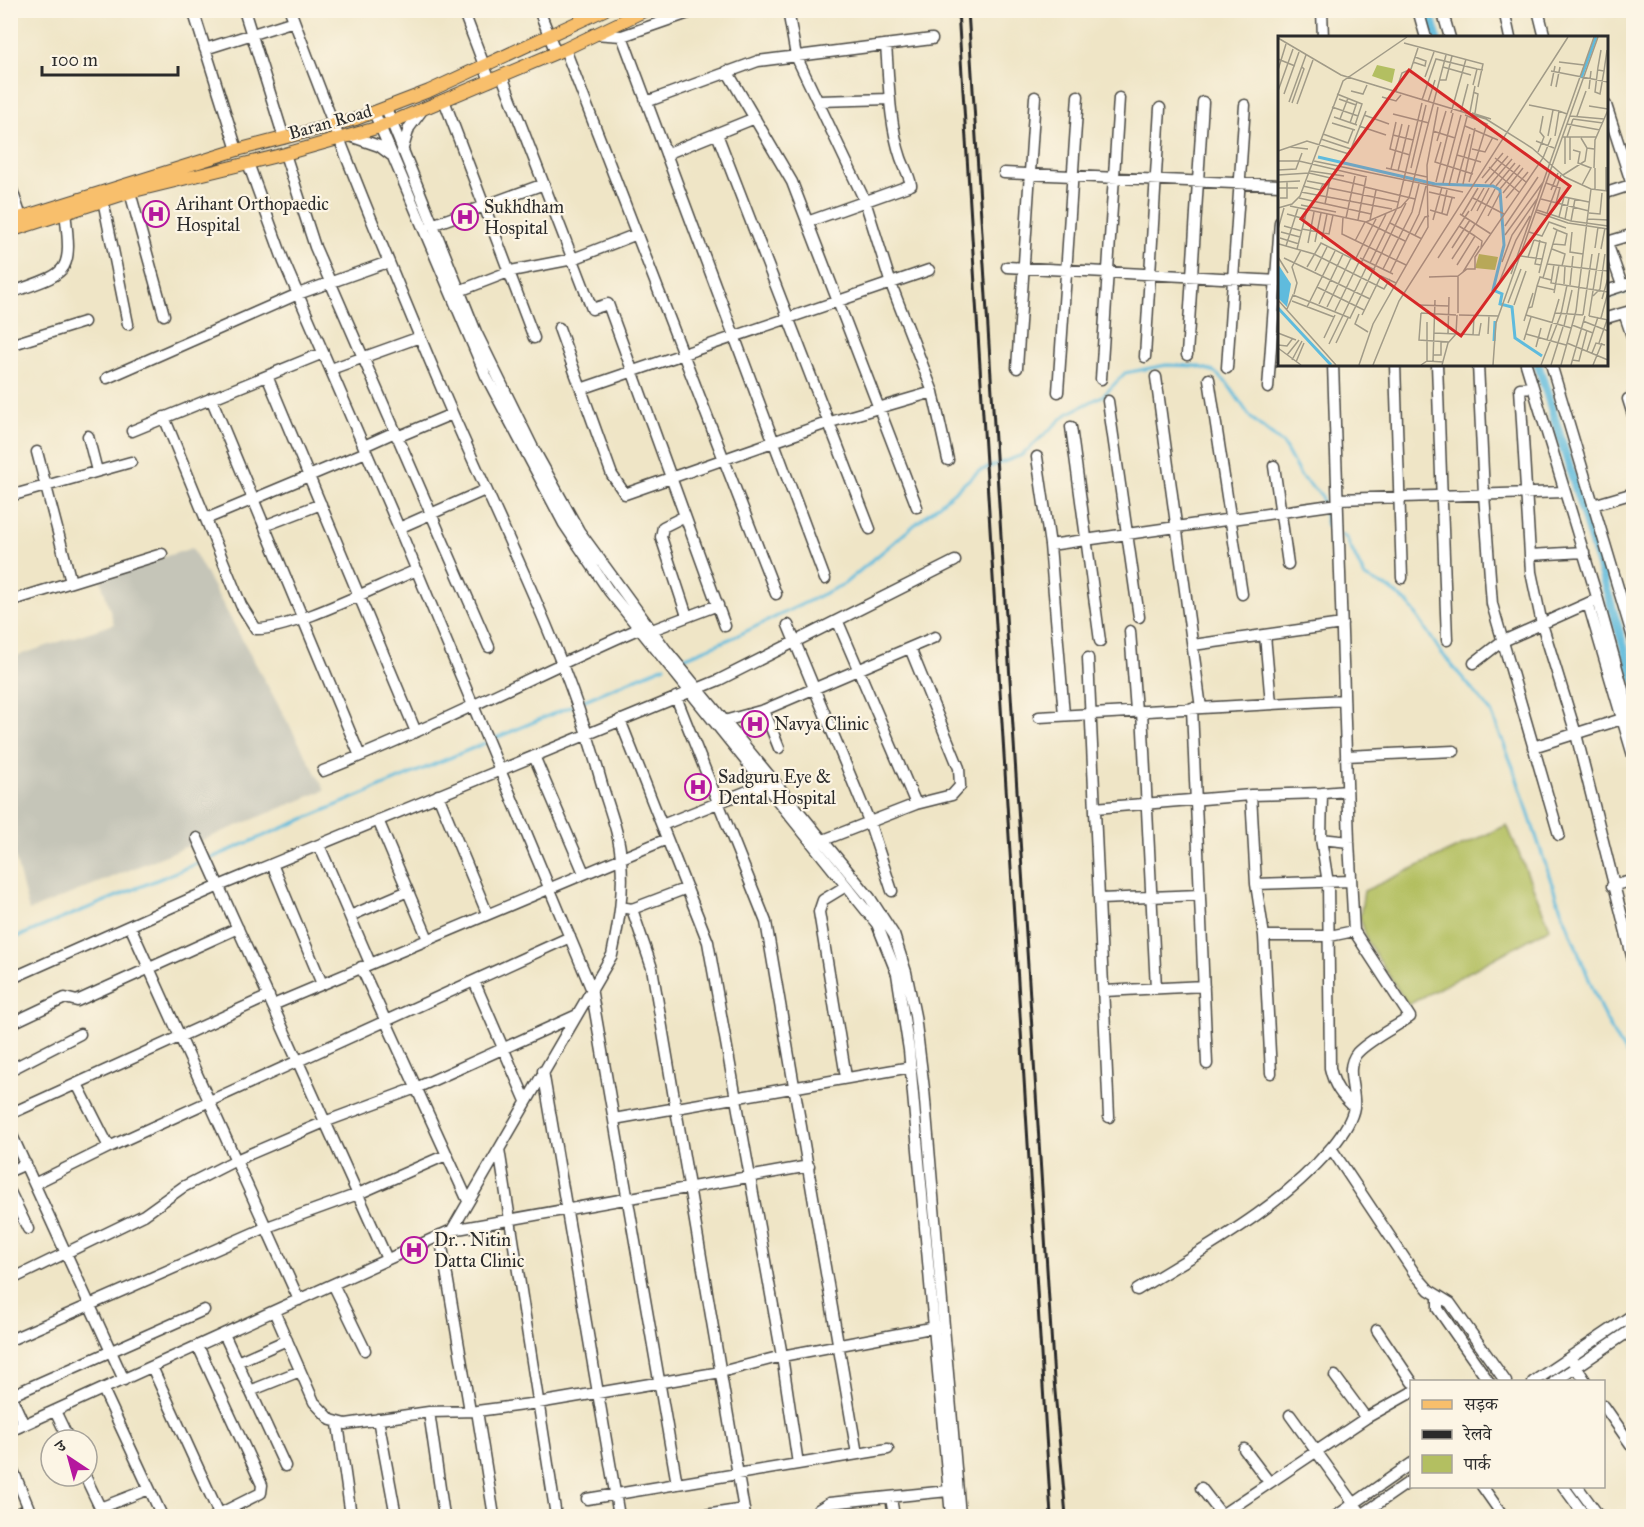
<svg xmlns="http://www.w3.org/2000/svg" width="1644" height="1527" font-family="'IM FELL Great Primer','Noto Serif Devanagari',serif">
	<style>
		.industrial { fill: #c5c5b8 }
		.green { fill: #b3bf61; stroke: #6f7546; stroke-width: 1.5 }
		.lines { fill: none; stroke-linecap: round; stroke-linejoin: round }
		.stream { stroke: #5fbbdd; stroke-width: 3 }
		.canal { stroke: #5fbbdd; stroke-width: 9 }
		.minor-casing { stroke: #484742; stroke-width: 13 }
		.major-casing { stroke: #484742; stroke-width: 14 }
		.minor { stroke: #fff; stroke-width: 10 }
		.major { stroke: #f8bf6c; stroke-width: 12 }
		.rail { stroke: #2b2b2b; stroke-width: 3 }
		.labels { text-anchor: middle; stroke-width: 4.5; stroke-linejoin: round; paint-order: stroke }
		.street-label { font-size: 18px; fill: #2b2b2b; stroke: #fcf5e5 }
		.poi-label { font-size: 18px; fill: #2b2b2b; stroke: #fcf5e5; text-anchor: start }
		.inset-river { fill: none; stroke: #5fbbdd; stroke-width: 3 }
		.inset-road { fill: none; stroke: #a19b88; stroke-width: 1.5 }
		.view { fill: #d62828; fill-opacity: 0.15; stroke: #d62828; stroke-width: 3 }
		.inset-edge { fill: none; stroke: #2b2b2b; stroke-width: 3 }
	</style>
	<rect width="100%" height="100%" fill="#fcf5e5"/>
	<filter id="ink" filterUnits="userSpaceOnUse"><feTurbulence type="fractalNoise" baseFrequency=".0167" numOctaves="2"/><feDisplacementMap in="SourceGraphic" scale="12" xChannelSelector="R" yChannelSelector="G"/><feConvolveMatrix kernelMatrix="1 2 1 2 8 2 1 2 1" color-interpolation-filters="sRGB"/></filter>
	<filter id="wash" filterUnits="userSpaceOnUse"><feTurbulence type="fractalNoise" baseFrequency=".008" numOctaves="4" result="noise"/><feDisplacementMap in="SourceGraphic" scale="24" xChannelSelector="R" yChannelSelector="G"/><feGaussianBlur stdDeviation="1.35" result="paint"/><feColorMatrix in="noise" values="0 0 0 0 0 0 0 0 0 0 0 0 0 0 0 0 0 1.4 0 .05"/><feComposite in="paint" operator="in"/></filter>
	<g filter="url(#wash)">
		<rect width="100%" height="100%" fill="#efe5c6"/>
		<path class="industrial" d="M192,548L325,790L29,911L11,842L10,658L114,624L100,577Z"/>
		<path class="green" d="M1507,825L1550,928L1408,1005L1368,943L1360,917L1364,891Z"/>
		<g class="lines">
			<path class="stream" d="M1606,298L1634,290
				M1342,535L1346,538L1365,577L1390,589L1409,604L1440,651L1491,712L1513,767L1556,896L1602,1012L1619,1044L1634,1063
				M679,660L732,638L844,584L979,471L1022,455L1067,414L1104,395L1125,373L1166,365L1196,366L1213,371L1227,383L1251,418L1283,444L1301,477L1321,495L1327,526L1336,532
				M580,702L665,666
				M491,740L574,705
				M209,859L485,743
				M10,940L203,861"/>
			<path class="canal" d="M1429,10L1437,38
				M1538,364L1634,680"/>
		</g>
	</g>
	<g filter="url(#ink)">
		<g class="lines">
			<defs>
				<path id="minor" d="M193,10L237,150
					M244,10L284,138
					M290,10C339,142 392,272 447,401C501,527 565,649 601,781C608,806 620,834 621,860C624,893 619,922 612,955L452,1230
					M463,10L490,81
					M539,10L556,53
					M788,10L796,56L865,201L891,284L933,392L948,460
					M1322,10L1323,38
					M1418,10L1426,38
					M1442,10L1450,38
					M1504,10L1510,38
					M1538,10L1545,38
					M594,34L622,36L697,10
					M622,36L825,579
					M205,49L294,21
					M565,49L776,594
					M727,71L792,182L917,507
					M502,76L592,309L608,304L725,626
					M444,100L534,338
					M819,101L890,99
					M646,102L758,61L932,39
					M1606,105L1632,185
					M386,108L476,332L533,448L579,531L666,650L870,898L894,935L906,972L915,1016L924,1089L960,1516
					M374,112L486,376L564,524L609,591L877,924L897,974L909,1050L951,1516
					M717,134L870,529
					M350,136L379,146L391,155
					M402,151L409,128L423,109
					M285,154L315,247L489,647
					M666,154L755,118
					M248,163L284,262L399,528L591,988L677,1484
					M1004,173L1280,185
					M10,184L21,217
					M130,192L164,315
					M1606,193L1634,184
					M102,195L128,324
					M807,222L911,185C909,174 904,167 901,158C889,123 889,82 886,45
					M432,225L544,184
					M1606,240L1622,285
					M1607,242L1634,234
					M1007,267L1280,281
					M459,291L511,271L573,259L637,234
					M1606,291L1634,282
					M10,293C68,272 73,276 65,212
					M1624,313L1634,342
					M1606,318L1634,310
					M559,328L612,475L625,494L827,423L933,392
					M10,345L84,322
					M1187,355L1203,102
					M1145,357L1160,108
					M1395,364L1402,578
					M1437,364L1447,640
					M1478,364L1484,494L1492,604L1559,835
					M1526,364L1598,600L1634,729
					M1551,364L1634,641
					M1017,368L1035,97
					M1227,368L1245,105
					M331,369L420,337
					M267,376L416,732
					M1156,377L1201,708
					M107,378L298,294L388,262
					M1101,379L1119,98
					M1209,379L1242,594
					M1533,387L1520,388L1531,572L1542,624L1576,734L1634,964
					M1268,388L1280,222
					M581,389L929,270
					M1058,392L1078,96
					M211,398L360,756
					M1628,399L1634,418
					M1108,401L1139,617
					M164,417L241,605L256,629C292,630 379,585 417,570
					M1071,427L1100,641
					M132,431L323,353
					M88,436L97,471
					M397,437L452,414
					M364,446L395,432
					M37,452L71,582
					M1037,457L1050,545L1064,715
					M1274,466L1288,564
					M10,496L131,462
					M1338,499L1565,492
					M1593,505L1634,493
					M685,516L663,527L661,537L687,616
					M206,519L366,452
					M264,526L321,504
					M399,528L485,490
					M1050,545L1338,504
					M1530,555L1584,552
					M10,601L162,554
					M1588,603L1634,759
					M838,622L916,804
					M788,625L869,821L892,891
					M652,630L718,605
					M1130,631L1136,711
					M1265,635L1271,704
					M1193,645L1342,624
					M1088,658L1109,1117
					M1474,663L1501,642L1593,601
					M676,697L766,922L857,1454
					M1192,708L1207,1064
					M764,710L779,748
					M1142,711L1156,988
					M1039,717L1344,700
					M620,720L708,942L782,1356L798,1464
					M724,721L764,710L935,637
					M1533,747L1622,719
					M534,756L584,873
					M1346,756L1454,751
					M323,771C431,729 533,675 638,629
					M1322,793L1347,791
					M438,795L487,913
					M1095,808L1251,795
					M378,820L428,939
					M662,825L763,785
					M197,838L387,1259
					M1321,839L1328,883L1330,1068C1334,1086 1341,1095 1354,1107
					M821,841L916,804L952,795L960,786L959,768L910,648
					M319,845L370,963
					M272,864L322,984
					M1256,884L1351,881
					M1612,886L1634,880
					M1100,899L1200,895
					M626,908L632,909L687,888
					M632,909L652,968L745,1516
					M350,916L408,891
					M130,926L299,1300
					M1264,936H1330L1354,931
					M361,967L468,1201
					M10,979L219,886L719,680L955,561
					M474,981L526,1101
					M1104,991L1204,986
					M273,1005L667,839
					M10,1024L65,998L77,1001L238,928
					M10,1070L80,1034
					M543,1071L619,1516
					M1271,1073L1264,936L1256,884L1251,795L1322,793L1321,839L1349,842
					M846,1077L819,912L823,900L846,886
					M77,1084L109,1147
					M10,1114L269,996
					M614,1119L911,1067
					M10,1131L124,1380
					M1331,1148L1415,1274L1429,1290L1450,1303L1506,1382
					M499,1149L556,1516
					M10,1171L26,1164
					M36,1183L109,1147L570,937
					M10,1192L28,1229
					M440,1235L470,1411
					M10,1280L144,1215L183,1187L236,1160L327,1121L416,1088L575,1016
					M333,1284L365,1350
					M1137,1290C1205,1248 1280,1209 1332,1147C1341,1136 1352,1121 1354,1107C1356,1089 1344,1069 1357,1053C1370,1039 1394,1028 1410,1017L1354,931L1349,842L1333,364
					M1438,1297V1309L1489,1382
					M274,1311L314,1402L331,1420L346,1424L429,1412L477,1411L538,1403L721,1372L782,1356L941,1326
					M1377,1330L1412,1382
					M224,1334L285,1466
					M10,1340L267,1227L358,1194L446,1155
					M198,1346L262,1485L261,1493L215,1516
					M237,1362L287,1340
					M1573,1362L1586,1382
					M152,1367L220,1516
					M1335,1376L1366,1418
					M1533,1382L1634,1314
					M1554,1382L1634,1328
					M103,1389L162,1516
					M250,1391L300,1371
					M10,1394L24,1425
					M10,1396L204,1310
					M1604,1406L1634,1449
					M55,1411L69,1440
					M477,1411L494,1516
					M429,1412L444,1516
					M1290,1415L1363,1516
					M378,1419L396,1516
					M338,1424L351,1516
					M10,1431L452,1230L809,1166
					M1244,1449L1269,1482
					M10,1463L32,1516
					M85,1476L104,1516
					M1482,1486L1503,1516
					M1563,1486L1585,1516
					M1577,1486L1599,1516
					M1201,1488L1222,1515
					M891,1498L894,1516
					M587,1499L888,1449
					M100,1508L149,1489
					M10,1516L29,1509
					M699,1516L744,1509
					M816,1516L818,1510L829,1503L948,1491
					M1220,1516L1366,1418L1412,1392
					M1336,1516L1412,1463
					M1360,1516L1412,1480"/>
				<path id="major" d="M10,221L237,150L356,119L429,91L604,10
					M10,231L130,192L285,154L380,127L565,49L646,10"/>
			</defs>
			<use href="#minor" class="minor-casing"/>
			<use href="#major" class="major-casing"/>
			<use href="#minor" class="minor"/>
			<use href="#major" class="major"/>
			<path class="rail" d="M958,10L1051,1516
				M968,10L1054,1380L1066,1516"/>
		</g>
	</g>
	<defs>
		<symbol id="hospital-ring" viewBox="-11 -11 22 22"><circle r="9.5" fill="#fcf5e5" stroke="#b5179e" stroke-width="1.5"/><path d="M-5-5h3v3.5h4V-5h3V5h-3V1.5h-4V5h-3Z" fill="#b5179e"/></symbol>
	</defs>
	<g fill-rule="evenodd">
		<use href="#hospital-ring" x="141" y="199" width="30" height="30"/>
		<use href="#hospital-ring" x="450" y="202" width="30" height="30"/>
		<use href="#hospital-ring" x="740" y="709" width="30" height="30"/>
		<use href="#hospital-ring" x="683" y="772" width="30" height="30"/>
		<use href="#hospital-ring" x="399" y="1235" width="30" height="30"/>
	</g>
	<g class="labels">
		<g class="street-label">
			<text transform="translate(330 122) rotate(-16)" y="6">Baran Road</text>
		</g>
		<g class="poi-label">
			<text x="176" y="210">Arihant Orthopaedic<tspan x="176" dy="21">Hospital</tspan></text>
			<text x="484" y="213">Sukhdham<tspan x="484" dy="21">Hospital</tspan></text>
			<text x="774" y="730">Navya Clinic</text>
			<text x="718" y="783">Sadguru Eye &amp;<tspan x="718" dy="21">Dental Hospital</tspan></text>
			<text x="434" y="1246">Dr. . Nitin<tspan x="434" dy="21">Datta Clinic</tspan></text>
		</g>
	</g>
	<g transform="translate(1278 36)">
		<rect width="330" height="330" fill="#efe5c6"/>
		<path d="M99,29L117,33L114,47L94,40ZM201,218L220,221L217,234L197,232Z" fill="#b3bf61"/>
		<path d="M0,228L13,248L9,271L0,262Z" fill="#5fbbdd"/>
		<path class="inset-river" d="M303,42L318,1M40,121L157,148L215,150L222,154L226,209L215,254L224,258L222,268L234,271L237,302L264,320M0,272L53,329M216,305L217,285"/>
		<path class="inset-road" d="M0,2L63,39L208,83L254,112L287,141L313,153L330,155M126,7L205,28L200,51M0,23L17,30M135,26L147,30L148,25L137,21M281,26L306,29M165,31L193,39M0,34L8,8M320,34L326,35L322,58L317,56L320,31L323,14M273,35L330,46M326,35L329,14M147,41L156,16M162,44H168L174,20M195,49L199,33L205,34M273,50L277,30M278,51L282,31M311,53L313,35M0,55L15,13M73,55L85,58L89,49M118,55L124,37L133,33L140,12M195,56L200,58L197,77M6,58L21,16M59,58L84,68L77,89M104,61L118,65L123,59M61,63L78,69M144,64L158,23L199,33M11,66L28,19M150,66L157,44M14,67L26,33L24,31M19,68L35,24M251,69L281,75M311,70L330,73M54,71L80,80M183,75L190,48M192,76L197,50M173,77L188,23M194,77L213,83M115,78L151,87M86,79L111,88M187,79L209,88L191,146M292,80L326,83M299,80L308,55M56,81L79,89M62,83L70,62M295,83L325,87M118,86L112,113L132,119M54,87L77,94M72,87L79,66M289,88L322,94M81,90L108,99M187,90L220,104M155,95L177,102M45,98L70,107L75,94M115,99L135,104M270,100L275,74M277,100L281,75L289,78M284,101H318M287,101V128M289,101L295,83M292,101V124M303,102L309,112L316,113M43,103L73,113M159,105L168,75M258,105L276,112M163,106L157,126L195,138M12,111L30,113M194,113L207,116L215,101M295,114L302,116L300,127L313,132L304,149M0,115L29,105L71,118L88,75M260,116L266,101L262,96L265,80M179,119L203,126M217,122L248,146M0,125H21L89,141M36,125L185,156M211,131L241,156M328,131V155M108,132L149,141M133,132L148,69M316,132L317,104L330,74M113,133L124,88M0,134L18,133L24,117M32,135L66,140M120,135L131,89M0,139L31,137L87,150M285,139L307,125L309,112M204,142L225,117M29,145L51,149M0,146L22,145M158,146L175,77M165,147L183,79M179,147L192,98M207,147L230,120M268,147L282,152L278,167M185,148L197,92M171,149L189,81M212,149L234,123M25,150L42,154L45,148M218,150L237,127M87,151L137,163M0,152H20M51,152L120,166M222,153L242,129M273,154L280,137M317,154V132M23,156L114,173M151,156L177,162M225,157L245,132M2,162H9V146M21,162L93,178M195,162L226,178M228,162L250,136M263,163L311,175M47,168L52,143M23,169L58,176M12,170L88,186L127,205M0,172L14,168L22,160L65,45L129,1M152,174L169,179L174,162M259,174L293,185L330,190M193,175L206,152M199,175L211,152M258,176L290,187L330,193M164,177L169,154M269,177L283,139M311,177L322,178L324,157M9,178L27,183M182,178L213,198M184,179L200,152M210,180L222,157M65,181L64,198L128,229M281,181L286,161L311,166M68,182L77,140M287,183L291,162M310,183L330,184M80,184L88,142M92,184L98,154M155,184L164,151M293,185L297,163M88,186L123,171L131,162L168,19M112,187L144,203M198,188L217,153M6,190L24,195M181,190L197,200M227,190L260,141M0,193L6,172M24,193L51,198L55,179M3,196L22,201M251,196L264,200L271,186L288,192M294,196L292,216L305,218M137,199L147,181L151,180M227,199L266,145M2,202L21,208M44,203L49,178M256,204L268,207L261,237M262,204L257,228L263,229M77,205L87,186M37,206L43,177M30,207L36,176M1,208L36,218L106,253L112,243M275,208L287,209L289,198L279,194M8,210L20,172M174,212L192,184M317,212L320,191M19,213L29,174M274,213L287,218L284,230M323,213L327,192M243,220L264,223M0,221L10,237M250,221L256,204M6,222L92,263M82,222L115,238M160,222L191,175M174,223L197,188M77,224L98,183M224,226L234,199L259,163M83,227L108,178M92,227L119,172L144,67M269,228L330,235M276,228L273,247L330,256M179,229L197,200L204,205L203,212M29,231L43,207L97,234M105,233L134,176L141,148M37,235L49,211M185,236L201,210M112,237L141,178L148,150M233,238L316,1M180,240V277M151,241L180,240L189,233H197V221L265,122L273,102M265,242L279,194L275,192M273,244L262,241L259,250L277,254M286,248L287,230M292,249L295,220M39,251L86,274M219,252L238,204L252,180M276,257L281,229M16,258L19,247L14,231L23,214M315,260L322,253L327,218M324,263L330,242M0,264L58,329M14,265L56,281M230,267L243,233M41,268L65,218M140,269L171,270M236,269L248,235M29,271L57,215M49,271L73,222M250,272L254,271L259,250M9,273L15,259L72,282L128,167M57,275L81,226M143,277L141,304L171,306M143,277L178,279M277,277L305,279M81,278L77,288L90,296M84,279L103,240L118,247M181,279L221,280M248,279L293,292M305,279L314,218M311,280L321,217M311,280L330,284M323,282L330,256M246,285L255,257M305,285L330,295M294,289L315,297M286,290L294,254M0,297L18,304M156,297L201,299L203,287M170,298L171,261M210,298L211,280M248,298L288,309M195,299L196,280M46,302L57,279M246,304L253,281M269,304L281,263M58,307L70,282M289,307L330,324M321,307L329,284M51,308L89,230M0,309L9,310L15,302M258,311L263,292M0,312L23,329M309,315L320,281M314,317L318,307L327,309M9,319L21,304M155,319H163V306M14,324L24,305M294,324L301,325L309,294M149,325V286M155,325L157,264M18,326L26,307M81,329L95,288L150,191L149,129L160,71M95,329L121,265L290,1M143,329L149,325L165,326M164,329L170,307L178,298L179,279M215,329L218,287L320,1M263,329L283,278L289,249M273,329L285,291M283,329L298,275L313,153M293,329L307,280M315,329L324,307"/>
		<path class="view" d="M131,34L292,150L183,300L23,183Z"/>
		<rect width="330" height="330" class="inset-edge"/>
	</g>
	<rect width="1644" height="1527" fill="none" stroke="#fcf5e5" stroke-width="36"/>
	<rect x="1410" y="1380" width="195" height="108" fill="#fcf5e5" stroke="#a8a49b" stroke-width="1.5"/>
	<rect x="1422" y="1400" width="30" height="9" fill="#f8bf6c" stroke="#a8a49b" stroke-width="1.5"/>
	<text x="1464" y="1410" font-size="18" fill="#2b2b2b">सड़क</text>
	<rect x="1422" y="1430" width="30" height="9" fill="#2b2b2b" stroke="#a8a49b" stroke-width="1.5"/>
	<text x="1464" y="1440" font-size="18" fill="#2b2b2b">रेलवे</text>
	<rect x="1422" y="1455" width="30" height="18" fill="#b3bf61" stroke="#a8a49b" stroke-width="1.5"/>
	<text x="1464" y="1470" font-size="18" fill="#2b2b2b">पार्क</text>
	<g transform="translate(69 1458) rotate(324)"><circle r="28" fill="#fcf5e5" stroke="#a8a49b" stroke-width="1.5"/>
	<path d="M0-4.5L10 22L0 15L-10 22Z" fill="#b5179e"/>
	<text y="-9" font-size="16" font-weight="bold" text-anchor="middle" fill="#2b2b2b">उ</text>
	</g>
	<path d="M42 66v9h136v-9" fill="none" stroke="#2b2b2b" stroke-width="3"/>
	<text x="51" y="66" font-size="18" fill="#2b2b2b" stroke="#fcf5e5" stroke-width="4.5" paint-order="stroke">100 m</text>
</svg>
